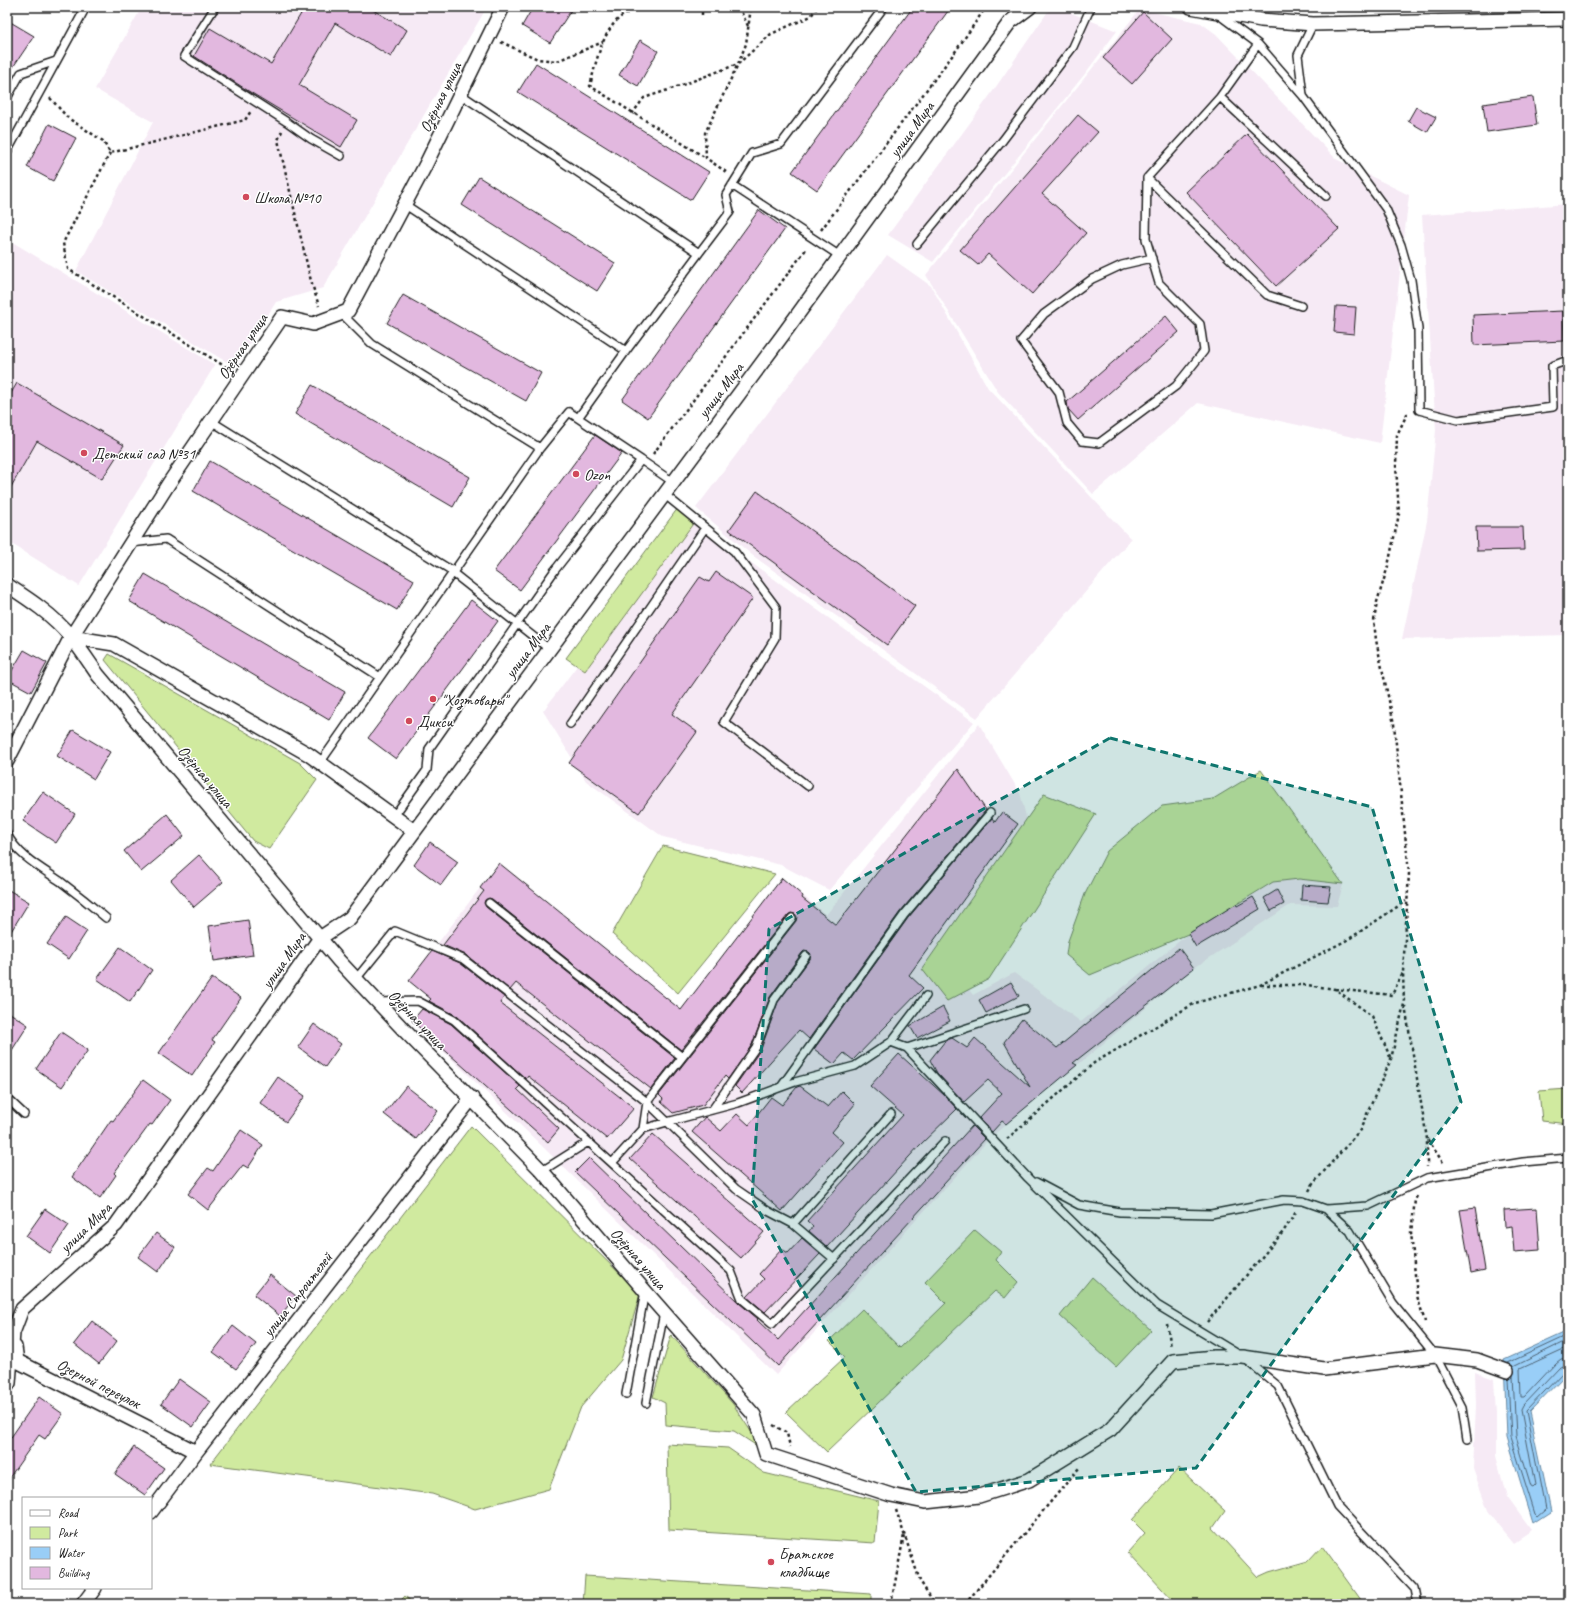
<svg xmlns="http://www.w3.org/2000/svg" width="1575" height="1611" font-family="Caveat,sans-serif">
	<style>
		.built { fill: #f6eaf5 }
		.green { fill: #d0ea9f; stroke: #76835e }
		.water { fill: #99cef7; stroke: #67879f }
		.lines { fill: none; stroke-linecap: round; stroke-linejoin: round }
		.shore { stroke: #4e6374; stroke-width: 1 }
		.building { fill: #e2b8df; stroke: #1c1c1c }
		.lane-casing { stroke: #1c1c1c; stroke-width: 10 }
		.street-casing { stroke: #1c1c1c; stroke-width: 16 }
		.path { stroke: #1c1c1c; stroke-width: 2.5; stroke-dasharray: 3 3; stroke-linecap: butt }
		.lane { stroke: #fff; stroke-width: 7 }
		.street { stroke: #fff; stroke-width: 13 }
		.marked { fill: #0f766e; fill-opacity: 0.2; stroke: #0f766e; stroke-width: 3; stroke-dasharray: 8 5; stroke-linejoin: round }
		.poi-dot { fill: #d1495b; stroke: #fff; stroke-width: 1.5 }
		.labels { text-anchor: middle; stroke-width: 3; stroke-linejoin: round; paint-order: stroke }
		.street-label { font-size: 16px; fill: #1c1c1c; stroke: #fff }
		.poi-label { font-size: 16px; fill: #1c1c1c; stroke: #fff; text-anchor: start }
	</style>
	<rect width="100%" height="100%" fill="#fff"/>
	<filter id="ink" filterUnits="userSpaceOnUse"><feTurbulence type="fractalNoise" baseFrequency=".025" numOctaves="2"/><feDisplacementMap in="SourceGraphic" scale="8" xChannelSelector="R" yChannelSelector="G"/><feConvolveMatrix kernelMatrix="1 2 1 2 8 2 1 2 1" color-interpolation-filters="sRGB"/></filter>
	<g filter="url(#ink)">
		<path class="built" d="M142,7H487L323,288L276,302L235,367L76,271L153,122L95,89Z
			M1051,7H1056L1117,31L1084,75L933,262L888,235L991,94Z
			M1140,9L1201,23L1216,34L1336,159L1409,195L1380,443L1198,403L1093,494L998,392L926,275Z
			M1568,204V635L1402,639L1427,521L1436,430L1422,215Z
			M14,243L215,365L79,586L7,541V254Z
			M887,255L931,286L988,388L1131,539L977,718L752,555L696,508Z
			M693,512L746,559L974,722L829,890L781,865L663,837L586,781L543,711Z
			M979,724L1020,793L1028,825L937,948L973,995L1014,973L1081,1022L1188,934L1273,882L1299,879L1343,884L1337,906L1290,905L1194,968L991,1137L776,1375L544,1148L412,1021L431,996L409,981L499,863L681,1010L782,878L826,915Z
			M1475,1372L1494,1379L1496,1413V1456L1507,1497L1531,1530L1513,1542L1489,1513L1473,1469L1476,1405Z"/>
		<path class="green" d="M678,508L695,521L585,671L566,658Z
			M109,654L300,763L317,780L269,849L253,841L105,660Z
			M1261,770L1343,884L1299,879L1273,882L1188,934L1090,975L1066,955L1068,941L1085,894L1107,851L1162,806L1213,799Z
			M1044,794L1096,814L989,979L947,1001L922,969Z
			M663,846L775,874L678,993L612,934Z
			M1568,1089V1124L1542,1121L1539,1091Z
			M471,1126L640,1294L621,1360L581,1407L549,1489L475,1509L432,1494L210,1464Z
			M975,1230L1001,1252L996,1260L1018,1282L1005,1298L995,1291L827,1452L786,1412L845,1357L829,1341L862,1309L900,1348L946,1303L925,1282Z
			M1092,1277L1151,1330L1116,1367L1060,1316Z
			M671,1335L733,1404L763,1450L734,1431L666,1425L665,1403L653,1397Z
			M667,1444L728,1448L764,1473L879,1501L875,1543L669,1530Z
			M1179,1468L1225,1511L1213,1528L1258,1577L1269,1572L1308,1561L1322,1546L1364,1604H1170L1173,1601L1128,1552L1145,1533L1132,1520Z
			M585,1576L871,1594V1604H583Z
			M405,1596L414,1604H397Z"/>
		<path class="water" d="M1568,1331V1372L1529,1412L1550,1512L1533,1523L1507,1438L1504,1360Z"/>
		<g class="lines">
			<path class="shore" d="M1568,1347L1520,1369L1521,1397H1524L1556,1363L1561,1359L1568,1358
				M1508,1363L1568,1335
				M1513,1367L1568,1340
				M1513,1375L1516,1437L1531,1486L1533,1487L1535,1485L1521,1410L1523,1406L1560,1367L1568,1364
				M1508,1378L1511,1438L1535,1514L1537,1516L1545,1509L1526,1411L1564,1371L1568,1369"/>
		</g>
		<path class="building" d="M305,7H368L407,30L391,57L335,23L299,85L357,120L341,147L250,92L194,56L210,28L271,64Z
			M533,7H573L550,43L522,26Z
			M913,7H951L817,190L792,172Z
			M1143,12L1172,39L1132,84L1103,58Z
			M7,20L34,36L7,76Z
			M640,40L658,51L638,86L619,75Z
			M536,63L709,172L691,200L518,92Z
			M1533,97L1537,125L1487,132L1483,104Z
			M1416,107L1436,117L1427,132L1408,121Z
			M1078,115L1098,132L1042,194L1086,233L1032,294L988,254L978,265L960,250Z
			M49,124L76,138L53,181L27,167Z
			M1247,134L1339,229L1276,286L1186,192Z
			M479,177L615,263L597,291L462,205Z
			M759,210L785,229L648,418L622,400Z
			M403,295L541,373L526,401L387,323Z
			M1336,306L1356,307L1354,334L1334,332Z
			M1563,311L1564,341L1474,345L1473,315Z
			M1166,316L1179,332L1078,420L1068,409L1067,402Z
			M17,383L124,445L102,479L37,441L7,494V400Z
			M312,385L470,477L453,507L295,414Z
			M595,435L622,453L520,590L494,571Z
			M210,461L414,580L397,610L193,491Z
			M757,491L915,606L887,645L729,530Z
			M1476,527H1523L1524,550L1477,551Z
			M716,572L753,598L672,714L697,732L639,813L569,763L700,577L709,582Z
			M145,574L345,692L329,720L129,601Z
			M471,600L498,621L396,759L368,738Z
			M24,650L47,663L31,692L7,679Z
			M73,730L110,752L94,779L57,756Z
			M958,769L986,810L900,912L809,1039L799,1030L742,1093L735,1086L761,1049L778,1002L810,959L811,954L809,952L804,951L802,953L770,997L752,1045L728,1079L725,1076L703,1105L673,1113L661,1102L663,1099L659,1095L796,921L797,917L795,914L791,913L788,915L681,1050L492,899L489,898L485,900L484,903L486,907L675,1058L651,1089L516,983L510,990L466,955L443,945L484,891L480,888L499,863L681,1010L782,878L803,896L802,898L836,925Z
			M43,792L75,814L56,843L23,821Z
			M1002,812L1018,824L909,975L923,988L853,1060L844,1053L834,1064L814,1049L908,918L992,818L995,822Z
			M167,814L184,836L141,872L124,851Z
			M430,842L458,862L441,885L414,865Z
			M199,855L223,882L194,907L171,880Z
			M1302,885L1331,887L1328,902L1301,900Z
			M7,889L29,902L7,938Z
			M1277,890L1284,904L1271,911L1264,898Z
			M1253,897L1260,909L1196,947L1188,934L1236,904L1237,906Z
			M66,917L87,931L69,959L47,944Z
			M248,920L253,955L214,961L209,926Z
			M120,947L152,970L130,1002L97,979Z
			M1179,948L1194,968L1073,1063L1077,1065L1006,1124L1002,1121L992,1132L979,1118L1002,1093L988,1080L964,1102L937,1073L930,1060L945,1041L952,1038L967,1048L975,1038L1030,1087L1004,1042L1022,1019L1057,1048Z
			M432,951L460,963L504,997L500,1003L634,1108L607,1139L528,1076L526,1079L457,1016L429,1001L431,999L409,981Z
			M212,978L241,998L212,1040L215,1042L192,1076L159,1053Z
			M1011,982L1019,996L986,1013L979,1000Z
			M943,1007L950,1021L917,1038L910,1026Z
			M422,1009L451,1024L520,1086L517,1089L559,1129L548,1142L412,1021Z
			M7,1011L28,1025L7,1058Z
			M314,1024L341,1044L325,1067L298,1047Z
			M61,1032L88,1050L62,1087L36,1069Z
			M899,1054L944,1095L957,1109L919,1146L827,1247L809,1231L813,1226L807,1221L903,1115L870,1086Z
			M278,1077L305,1096L286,1122L260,1103Z
			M143,1080L170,1100L152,1125L150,1124L114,1173L116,1175L100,1198L72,1177L111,1120L113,1121Z
			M406,1086L438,1111L416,1139L384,1114Z
			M800,1086L828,1107L842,1091L855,1104L832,1132L843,1142L782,1211L692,1132L705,1117L721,1131L737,1114L749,1125L771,1097L782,1105L797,1087Z
			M972,1126L985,1139L778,1366L575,1172L589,1158L739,1303L758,1319L757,1320L778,1340Z
			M241,1130L263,1145L248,1168L243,1165L208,1210L188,1194L208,1168L213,1171Z
			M653,1134L764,1232L741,1258L630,1159Z
			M1475,1208L1485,1270L1471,1273L1460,1210Z
			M1537,1208L1540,1250L1514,1252L1512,1226L1505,1227L1504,1210Z
			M45,1209L69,1225L50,1253L26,1236Z
			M156,1233L175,1247L158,1272L138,1257Z
			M802,1238L820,1254L765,1312L747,1297L764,1279L759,1274L782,1249L788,1253Z
			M270,1275L296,1296L280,1316L254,1295Z
			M92,1321L117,1341L99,1364L74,1344Z
			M233,1326L256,1344L236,1369L213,1352Z
			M179,1379L211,1402L193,1427L161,1404Z
			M39,1397L63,1414L45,1439L39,1435L7,1481V1443Z
			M134,1447L164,1468L145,1495L115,1474Z"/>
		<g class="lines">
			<defs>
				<path id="lane" d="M215,7L184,56L287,122L311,139L341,156
					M1219,15L1258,44L1303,96L1386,209L1401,245L1411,280L1418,329L1419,410L1458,420L1553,407L1552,366L1568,360
					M1258,44L1220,97L1326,196
					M460,94L699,253L626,351
					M1303,95L1298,55L1313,24
					M1220,97L1147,178L1267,295L1301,306
					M7,98L21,73L56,61
					M7,152L86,7
					M1147,178L1146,239L1159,283L1200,324L1204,351L1176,386L1099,443L1082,441L1067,423L1059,392L1021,341L1044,314L1092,279L1122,265L1152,258
					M732,185L840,256
					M404,204L626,351L578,418
					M917,244L1003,140L1073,47L1091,7
					M699,253L730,212L726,195L752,153L781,144L884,7
					M341,313L372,344L540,448
					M211,421L454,572
					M664,494L734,551L776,607L775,638L724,722L808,786
					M131,543L166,539L380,677
					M453,573L549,649
					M570,724L705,528
					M320,763L540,448L569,412L641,460
					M394,816L427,770L429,749L555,570L641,460L673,482
					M7,834C17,855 41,868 60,881C76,893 91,905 106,918
					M489,903L682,1057
					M356,979L395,931L463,959L647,1102L736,1189L768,1211L793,1224L834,1259
					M377,1002L418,1001L454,1020L731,1271L742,1299L772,1324L945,1141
					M891,1042L926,996
					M907,1048L1024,1009
					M781,1087L904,915L990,813
					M7,1098L24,1114
					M712,1110L756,1047L774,1000L806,956
					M643,1129L667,1122L738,1103L795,1082L855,1066L891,1042L907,1048L1028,1178L1157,1305L1243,1357L1278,1386L1337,1506L1415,1589L1418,1604
					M612,1163L643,1129L647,1102L792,918
					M542,1171L588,1142
					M1036,1182L1079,1205L1120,1212L1211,1214L1284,1200L1303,1201L1326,1209L1350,1231L1393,1303L1435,1355L1462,1407L1467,1439
					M1326,1209L1368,1206L1427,1178L1523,1162L1568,1158
					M793,1224L891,1114
					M626,1394L645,1291
					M646,1403L664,1313"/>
				<path id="street" d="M1191,7L1261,20L1313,24L1568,19
					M7,585C30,600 53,615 70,636C80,648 89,662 98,675L339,961L403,1029L542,1171L645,1291L754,1415L766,1454L891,1495L925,1502L979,1496L1029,1480L1110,1430L1173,1361L1214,1357H1243L1324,1369L1435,1355L1477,1360L1507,1371
					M71,637L114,644L308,754L414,831
					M7,761L71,637L169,483L282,317L313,324L348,311L425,166L503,7
					M15,1347L17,1361L196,1452
					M7,1386L9,1383L13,1333L22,1309L116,1225L320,938L350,918L782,336L1010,22L1030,7
					M151,1512L196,1452L472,1098
					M83,1604L95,1588"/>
			</defs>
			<use href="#lane" class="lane-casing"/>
			<use href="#street" class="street-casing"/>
			<path class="path" d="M624,7L626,14L632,7
				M645,7C639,9 633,11 627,13C603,25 596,62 590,86L706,158
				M739,7L748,26
				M702,15V7
				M501,42L538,59L557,61L603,42
				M50,98L68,118L103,141L110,153L245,120L251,111
				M632,114L644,98L674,88L738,64L771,34L811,16L817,7
				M282,131L278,140L311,281L319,306
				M110,153L63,243L68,269L229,369
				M726,172L706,158L705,133L738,64L746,44L751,7
				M821,230L955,52L986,7
				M653,454L807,248
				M1261,985H1307L1335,989L1372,1016L1391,1059
				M1335,989L1392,995L1403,972
				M1405,1006L1427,1139V1167
				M1007,1139L1094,1063L1195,1003L1260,985L1349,939L1406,901
				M1428,1140L1444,1164
				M1309,1191L1313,1184L1360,1130L1391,1059L1404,1004L1403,972L1409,873L1394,724L1376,640L1374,621L1377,602L1388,566L1399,514L1396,465L1397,435L1407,414L1409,413
				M1417,1196L1415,1200L1411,1232L1417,1296L1425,1322
				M1207,1322L1283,1232L1296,1212
				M1167,1324L1171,1347
				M773,1425L787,1433L790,1447
				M896,1510L920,1581L935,1604
				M891,1604L904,1535
				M965,1604L1079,1468"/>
			<use href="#lane" class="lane"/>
			<use href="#street" class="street"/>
		</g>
	</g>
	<path class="marked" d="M1110,738L1372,807L1461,1102L1196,1468L916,1492L752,1199L769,929Z"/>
	<g class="poi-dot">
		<circle cx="246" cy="197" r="4"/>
		<circle cx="84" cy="453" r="4"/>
		<circle cx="576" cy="474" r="4"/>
		<circle cx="433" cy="699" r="4"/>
		<circle cx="409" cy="721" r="4"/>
		<circle cx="771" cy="1562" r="4"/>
	</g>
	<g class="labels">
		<g class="street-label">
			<text transform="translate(440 97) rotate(-64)" y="6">Озёрная улица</text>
			<text transform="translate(911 129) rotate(-54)" y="6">улица Мира</text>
			<text transform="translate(242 346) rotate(-56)" y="6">Озёрная улица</text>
			<text transform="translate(720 390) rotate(-53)" y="6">улица Мира</text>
			<text transform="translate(527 650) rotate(-53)" y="6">улица Мира</text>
			<text transform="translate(206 776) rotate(50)" y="6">Озёрная улица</text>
			<text transform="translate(283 960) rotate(-55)" y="6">улица Мира</text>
			<text transform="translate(418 1019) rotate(46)" y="6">Озёрная улица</text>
			<text transform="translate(85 1227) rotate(-44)" y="6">улица Мира</text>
			<text transform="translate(639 1258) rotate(49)" y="6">Озёрная улица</text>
			<text transform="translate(297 1294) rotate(-52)" y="6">улица Строителей</text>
			<text transform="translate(99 1383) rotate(27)" y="6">Озерной переулок</text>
		</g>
		<g class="poi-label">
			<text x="254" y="203">Школа №10</text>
			<text x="92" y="459">Детский сад №31</text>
			<text x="584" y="480">Ozon</text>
			<text x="441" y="705">"Хозтовары"</text>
			<text x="417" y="727">Дикси</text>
			<text x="779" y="1559">Братское<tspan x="779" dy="18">кладбище</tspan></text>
		</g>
	</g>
	<rect width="1575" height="1611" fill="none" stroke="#fff" stroke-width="24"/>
	<rect x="12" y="12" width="1551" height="1587" fill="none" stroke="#1c1c1c" stroke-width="1.5" filter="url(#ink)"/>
	<rect x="22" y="1497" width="130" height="92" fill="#ffffff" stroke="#a4a4a4"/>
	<rect x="30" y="1510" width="20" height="6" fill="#ffffff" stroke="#a4a4a4"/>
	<text x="58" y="1517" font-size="12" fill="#1c1c1c">Road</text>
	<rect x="30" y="1527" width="20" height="12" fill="#d0ea9f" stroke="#a4a4a4"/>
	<text x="58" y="1537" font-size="12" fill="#1c1c1c">Park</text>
	<rect x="30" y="1547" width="20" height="12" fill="#99cef7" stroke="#a4a4a4"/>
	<text x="58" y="1557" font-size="12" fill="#1c1c1c">Water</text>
	<rect x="30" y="1567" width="20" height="12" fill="#e2b8df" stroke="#a4a4a4"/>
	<text x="58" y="1577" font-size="12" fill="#1c1c1c">Building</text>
</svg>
